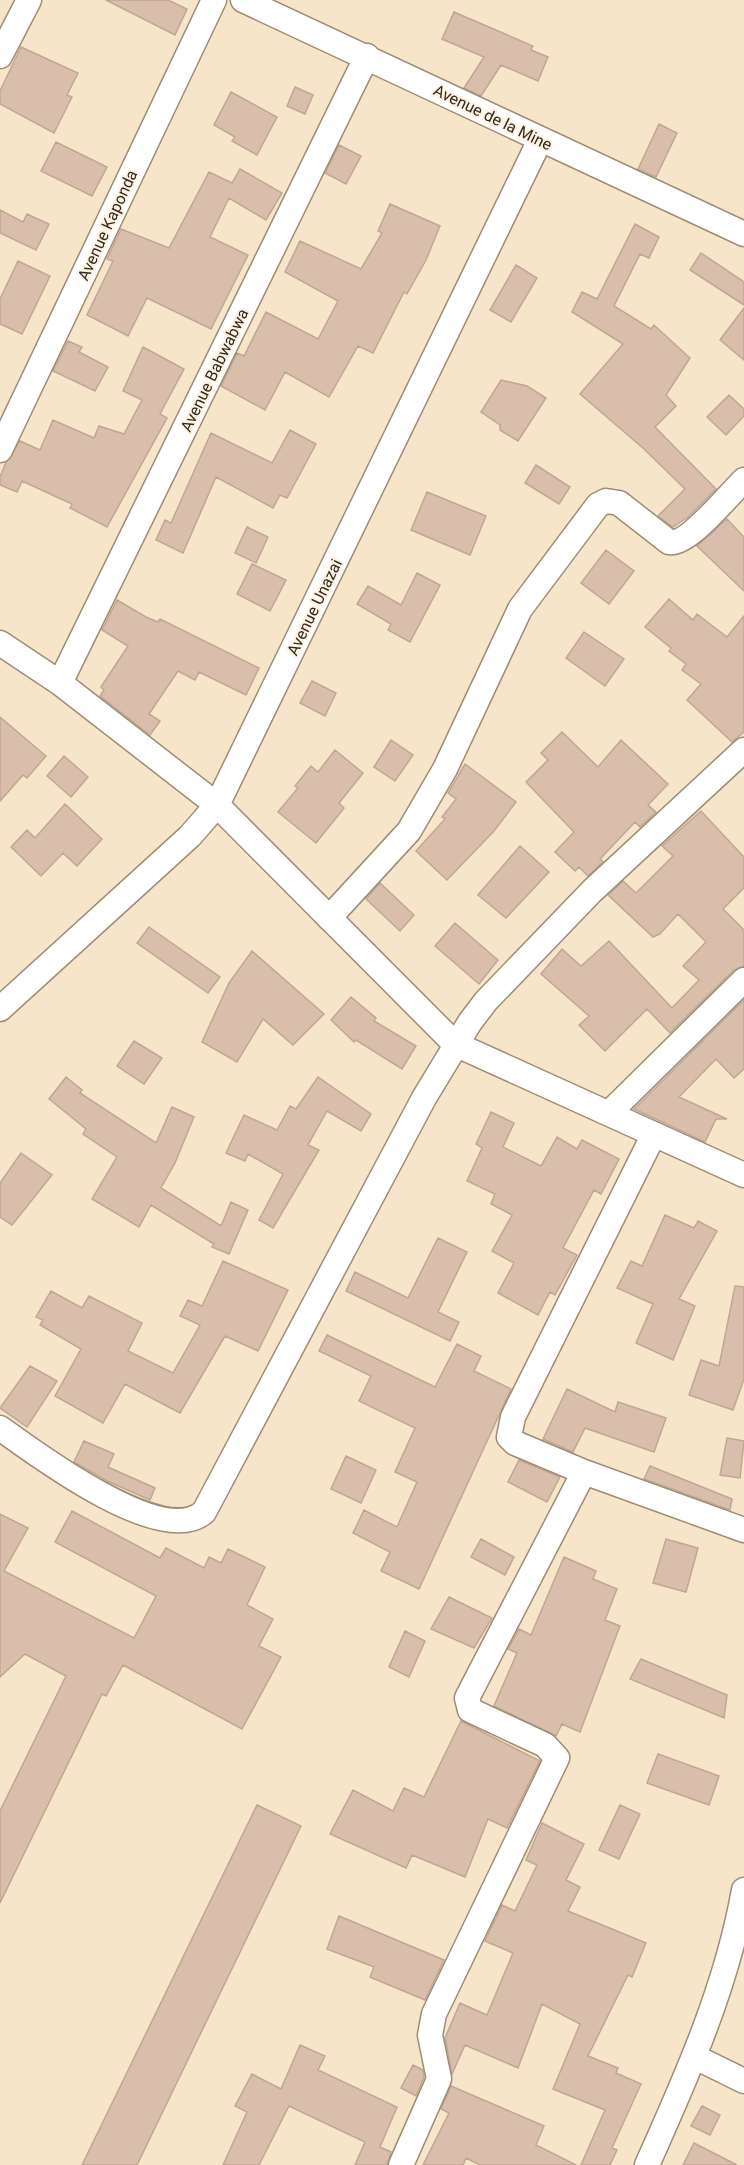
<svg xmlns="http://www.w3.org/2000/svg" width="744" height="2165" font-family="Roboto,sans-serif">
	<style>
		.building { fill: #d9beab; stroke: #c1a694; stroke-width: 1.5 }
		.lines { fill: none; stroke-linecap: round; stroke-linejoin: round }
		.minor-casing { stroke: #9e8d75; stroke-width: 27 }
		.minor { stroke: #fff; stroke-width: 24 }
		.labels { text-anchor: middle; stroke-width: 4.5; stroke-linejoin: round; paint-order: stroke }
		.street-label { font-size: 16px; fill: #312a20; stroke: #fef3e3 }
	</style>
	<rect width="100%" height="100%" fill="#f7e5ca"/>
	<path class="building" d="M106,0H168L187,9L175,35Z
		M454,12L533,46L531,50L548,57L538,81L501,65L481,96L464,88L484,57L442,39Z
		M21,47L78,73L67,95L72,97L54,133L0,104V91Z
		M295,87L313,95L305,114L287,106Z
		M231,92L277,117L257,155L232,141L235,137L214,125Z
		M659,124L677,133L656,177L638,169Z
		M56,142L107,167L92,196L41,171Z
		M339,145L361,156L346,184L325,173Z
		M240,169L282,193L266,220L229,198L210,237L248,255L211,329L147,298L128,336L87,315L113,261L107,259L121,229L169,248L209,172L232,183Z
		M390,204L440,226L426,260L407,294L404,292L373,353L358,346L329,397L285,372L265,410L221,386L237,353L244,356L266,312L318,339L338,301L285,272L300,241L361,269L382,233L378,231Z
		M0,210L23,222L27,214L49,224L36,250L0,233Z
		M635,224L659,237L649,258L640,254L614,306L651,329L654,325L690,358L666,395L676,406L655,427L716,489L688,517L673,527L658,516L685,489L644,449L580,394L623,344L572,312L582,292L597,299Z
		M701,253L744,282V305L690,270Z
		M18,261L50,276L22,334L0,324V299Z
		M516,265L537,278L511,322L490,310Z
		M744,308V360L720,340Z
		M68,341L82,347L79,352L108,367L95,391L53,371Z
		M143,347L184,369L160,414L167,418L107,527L70,508L72,504L22,481L17,492L0,485V477L6,462L20,441L40,450L53,420L94,438L99,426L124,434L142,400L123,391Z
		M501,380L527,386L546,398L518,441L500,430V425L481,412Z
		M729,395L744,409V416L726,435L707,417Z
		M290,430L316,444L287,498L280,495L273,508L216,477L183,553L156,540L165,520L171,523L211,433L272,463Z
		M536,465L570,487L559,504L525,483Z
		M427,492L486,516L470,555L411,530Z
		M727,519L744,537V591L697,546Z
		M247,527L268,537L256,563L235,553Z
		M606,550L634,571L609,604L581,583Z
		M252,564L286,580L270,611L237,594Z
		M417,573L440,585L410,642L388,630L391,624L357,604L368,586L401,605Z
		M669,599L693,620L697,614L727,637L744,616V732L732,742L687,700L701,684L682,670L686,664L669,651L671,648L645,627Z
		M117,600L146,617L158,622L160,619L259,668L246,695L199,672L195,680L178,671L149,714L160,721L150,735L100,696L104,690L101,687L128,646L102,630Z
		M584,632L624,659L605,686L566,658Z
		M312,681L336,693L325,716L300,703Z
		M0,717L46,756L27,778L23,775L0,801Z
		M562,732L598,767L621,740L668,784L648,805L656,812L640,827L635,822L600,859L603,862L588,876L579,867L575,871L555,852L574,832L526,782L548,760L541,753Z
		M391,740L413,755L395,781L374,767Z
		M335,750L363,773L339,803L344,808L316,843L278,812L298,788L295,786L311,766L318,772Z
		M64,756L88,777L71,797L47,776Z
		M465,764L516,802L494,831L447,880L416,851L445,819L442,817L456,799L448,793Z
		M65,804L102,839L77,866L63,853L41,876L11,847L27,830L35,838Z
		M701,811L744,857V888L723,909L744,930V966L734,970L670,1033L647,1009L605,1051L579,1025L589,1016L541,974L562,949L581,966L609,941L672,1008L699,980L683,966L706,942L678,914L660,934L653,937L608,895L623,881L636,893L673,856L662,846Z
		M520,846L549,872L506,918L478,895Z
		M380,883L414,915L400,931L366,899Z
		M455,923L498,960L479,984L435,946Z
		M149,927L220,977L208,993L137,943Z
		M252,951L324,1014L293,1045L263,1019L237,1062L202,1042L229,983Z
		M351,997L376,1018L374,1021L416,1046L402,1069L356,1040L354,1042L331,1020Z
		M744,1000V1069L734,1078L716,1059L679,1097L727,1119H716L705,1142L634,1109Z
		M134,1041L162,1058L144,1084L117,1066Z
		M66,1077L82,1090L80,1093L156,1143L172,1107L194,1117L175,1163L161,1188L221,1226L231,1202L248,1210L229,1254L212,1247L214,1244L151,1205L139,1227L92,1199L117,1157L83,1134L86,1129L49,1099Z
		M318,1077L371,1114L361,1131L327,1111L308,1145L319,1150L273,1228L259,1220L283,1174L248,1154L245,1161L226,1153L244,1115L277,1130L290,1106L296,1109Z
		M491,1112L514,1123L503,1147L541,1166L557,1137L577,1149L582,1140L619,1159L601,1194L594,1190L563,1248L577,1255L555,1295L550,1292L538,1315L498,1293L514,1263L492,1251L512,1215L491,1204L495,1194L467,1181L482,1148L476,1144Z
		M21,1153L52,1175L12,1225L0,1217V1183Z
		M665,1215L694,1228L698,1221L717,1231L679,1299L695,1306L673,1360L636,1343L653,1304L617,1288L631,1261L642,1266Z
		M438,1238L467,1252L438,1312L459,1322L450,1341L346,1291L355,1272L408,1298Z
		M223,1261L288,1290L258,1351L225,1336L180,1413L125,1384L103,1423L55,1396L81,1349L40,1325L43,1320L36,1317L51,1291L82,1308L89,1296L142,1323L128,1351L173,1373L200,1325L180,1316L188,1300L202,1306Z
		M735,1286L744,1287V1379L733,1410L689,1395L701,1360L719,1366Z
		M327,1335L435,1387L457,1344L481,1356L474,1371L511,1389L419,1589L381,1571L390,1552L353,1533L364,1510L397,1527L417,1482L395,1472L415,1428L359,1401L371,1376L319,1351Z
		M30,1366L57,1381L27,1427L0,1408Z
		M567,1389L615,1412L618,1402L666,1418L654,1452L585,1428L573,1452L543,1439Z
		M727,1438L744,1441L740,1478L720,1475Z
		M84,1441L114,1454L108,1467L155,1488L150,1500L107,1481L74,1462Z
		M346,1456L376,1470L361,1503L331,1489Z
		M519,1460L560,1477L547,1502L508,1482Z
		M650,1466L732,1499L730,1510L644,1479Z
		M72,1511L160,1558L166,1548L204,1568L209,1557L221,1563L228,1549L265,1567L247,1605L273,1619L259,1646L281,1657L242,1729L123,1665L106,1696L102,1694L0,1903V1811L66,1676L25,1654L0,1677V1514L28,1528L4,1571L134,1638L156,1596L55,1542Z
		M481,1539L514,1557L505,1575L471,1557Z
		M666,1539L698,1548L686,1592L653,1583Z
		M564,1557L596,1571L593,1579L617,1589L605,1620L620,1626L580,1732L562,1724L556,1736L494,1706L517,1653L508,1649L519,1629L531,1635Z
		M449,1597L492,1618L474,1648L431,1629Z
		M405,1631L425,1641L409,1677L389,1667Z
		M641,1659L727,1695L724,1718L630,1679Z
		M461,1721L540,1761L507,1828L488,1819L465,1877L412,1855L406,1868L330,1834L353,1790L393,1811L404,1788L424,1797Z
		M658,1754L719,1776L709,1805L647,1783Z
		M257,1805L301,1826L137,2165H82Z
		M620,1805L640,1814L619,1859L599,1850Z
		M542,1823L584,1844L566,1880L580,1887L568,1911L646,1943L632,1977L628,1975L588,2056L618,2068L616,2073L641,2084L612,2148L617,2150L610,2165H581L605,2110L553,2089L580,2024L542,2004L518,2068L465,2045L452,2074L445,2038L460,2003L487,2015L513,1953L485,1941L502,1905L515,1911L537,1865L526,1860Z
		M339,1916L444,1960L425,2000L370,1977L374,1967L327,1949Z
		M300,2045L325,2056L318,2070L397,2107L380,2147L391,2152L387,2165H355L365,2142L289,2106L259,2165H223L247,2112L235,2106L252,2074L281,2089Z
		M413,2065L423,2070L424,2077L416,2096L401,2088Z
		M451,2086L544,2126L536,2145L576,2165H480L466,2158L463,2165H423L449,2113L441,2109Z
		M702,2106L720,2115L710,2135L691,2126Z
		M694,2143L737,2165H683Z"/>
	<g class="lines">
		<defs>
			<path id="minor" d="M243,0L744,234
				M0,56L29,0
				M0,450L214,0
				M0,643L60,683L217,805L455,1044L744,1175
				M60,683L367,56
				M329,918L409,831L445,769L520,609L598,505L606,501L619,503L669,542C688,546 729,494 744,480
				M0,1009L190,836L217,805L540,140
				M609,1113L744,980
				M654,1134L513,1417L509,1437L515,1443L584,1472L744,1530
				M0,1428C36,1454 163,1549 204,1512L424,1098L470,1022L486,1001L592,891L744,750
				M695,2057L744,2081
				M401,2165L439,2079L430,2035L434,2014L557,1758L545,1745L470,1710L467,1698L584,1472
				M647,2165C687,2076 727,1986 744,1890"/>
		</defs>
		<use href="#minor" class="minor-casing"/>
		<use href="#minor" class="minor"/>
	</g>
	<g class="labels">
		<g class="street-label">
			<text transform="translate(493 117) rotate(26)" y="6">Avenue de la Mine</text>
			<text transform="translate(107 225) rotate(-65)" y="6">Avenue Kaponda</text>
			<text transform="translate(214 370) rotate(-64)" y="6">Avenue Babwabwa</text>
			<text transform="translate(314 607) rotate(-64)" y="6">Avenue Unazai</text>
		</g>
	</g>
</svg>
